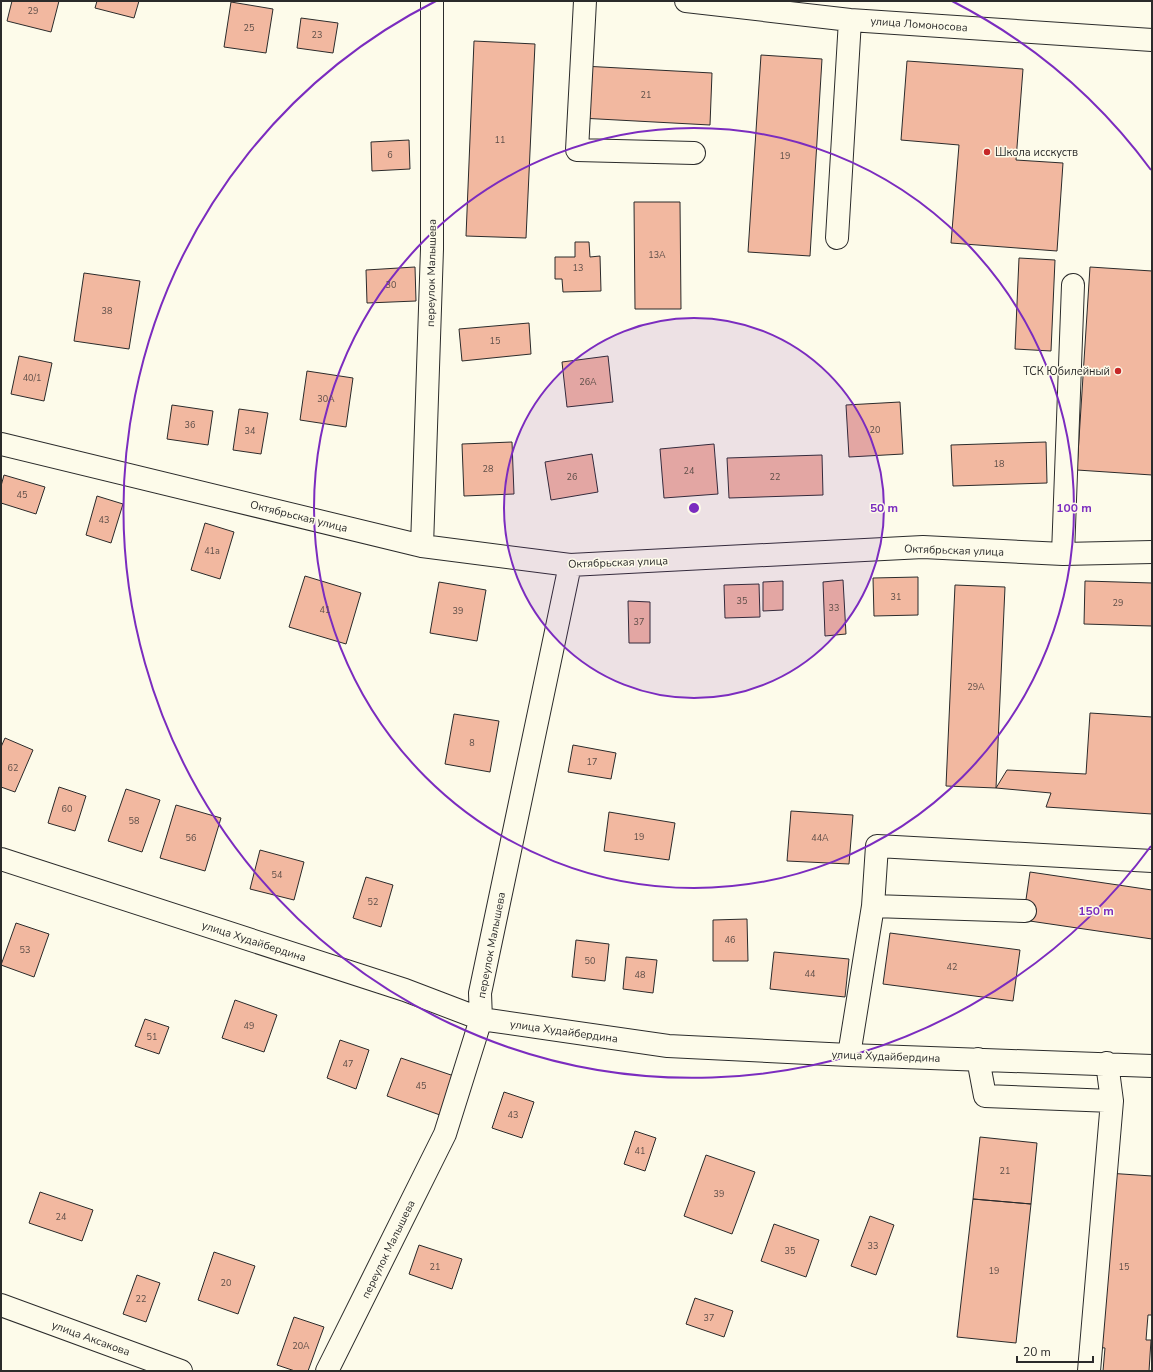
<svg xmlns="http://www.w3.org/2000/svg" width="1153" height="1372" font-family="'Nunito Sans',sans-serif">
	<style>
		.building { fill: #f2b8a0; stroke: #2b2b2b }
		.lines { fill: none; stroke-linecap: round; stroke-linejoin: round }
		.minor-casing { stroke: #2b2b2b; stroke-width: 24 }
		.minor { stroke: #fdfbea; stroke-width: 22 }
		.ring { fill: none; stroke: #7b2cbf; stroke-width: 2 }
		.poi-dot { fill: #c62828; stroke: #fdfbea; stroke-width: 1.5 }
		.labels { text-anchor: middle; stroke-width: 3; stroke-linejoin: round; paint-order: stroke }
		.number-label { font-size: 9px; fill: #5d4e48 }
		.street-label { font-size: 11px; fill: #2b2b2b; stroke: #fdfbea }
		.poi-label { font-size: 11px; fill: #2b2b2b; stroke: #fdfbea; text-anchor: start }
		.centre { fill: #7b2cbf; stroke: #fdfbea; stroke-width: 2 }
		.ring-label { font-size: 12px; text-anchor: middle; font-weight: bold; fill: #7b2cbf; stroke: #fdfbea; stroke-width: 3; stroke-linejoin: round; paint-order: stroke }
	</style>
	<rect width="100%" height="100%" fill="#fdfbea"/>
	<path class="building" d="M12,1H59L51,32L7,21Z
		M97,1H139L134,18L95,8Z
		M231,2L273,9L266,53L224,47Z
		M301,18L338,23L333,53L297,48Z
		M474,41L535,44L526,238L466,236Z
		M761,55L822,59L810,256L748,252Z
		M907,61L1023,69L1016,160L1063,163L1057,251L951,243L959,145L901,140Z
		M583,66L712,73L710,125L580,118Z
		M409,140L410,169L372,171L371,142Z
		M634,202H680L681,309H635Z
		M575,242H589L590,257L600,256L601,291L563,292L562,279H555V257H575Z
		M1019,258L1055,260L1051,351L1015,349Z
		M415,267L416,301L367,303L366,270Z
		M1090,267L1152,271V475L1077,470Z
		M84,273L140,281L129,349L74,341Z
		M529,323L531,354L462,361L459,329Z
		M19,356L52,363L44,401L11,394Z
		M608,356L613,402L567,407L562,362Z
		M307,371L353,378L346,427L300,420Z
		M900,402L903,454L849,457L846,405Z
		M172,405L213,411L208,445L167,439Z
		M239,409L268,413L261,454L233,450Z
		M512,442L514,494L464,496L462,444Z
		M1046,442L1047,483L953,486L951,445Z
		M714,444L718,494L664,498L660,449Z
		M592,454L598,492L551,500L545,462Z
		M822,455L823,495L729,498L727,458Z
		M4,475L45,487L36,514L1,503V486Z
		M97,496L123,504L111,543L86,535Z
		M205,523L234,532L220,579L191,570Z
		M305,576L361,593L346,644L289,627Z
		M918,577V615L874,616L873,578Z
		M843,580L846,634L825,636L823,582Z
		M783,581V610L763,611V582Z
		M1085,581L1152,583V626L1084,624Z
		M439,582L486,590L477,641L430,633Z
		M759,584L760,617L725,618L724,585Z
		M955,585L1005,587L996,788L946,786Z
		M628,601L650,602V643H629Z
		M1090,713L1152,717V814L1046,807L1051,793L996,788L1007,770L1086,774Z
		M454,714L499,721L490,772L445,764Z
		M5,738L33,750L15,792L1,787V747Z
		M573,745L616,753L611,779L568,772Z
		M59,787L86,796L75,831L48,823Z
		M126,789L160,800L142,852L108,841Z
		M176,805L221,818L205,871L160,858Z
		M791,811L853,815L849,864L787,861Z
		M609,812L675,823L669,860L604,851Z
		M260,850L304,862L294,900L250,889Z
		M1030,872L1152,890V939L1023,920Z
		M366,877L393,885L381,927L353,918Z
		M747,919L748,961H713V920Z
		M16,923L49,934L34,977L1,965Z
		M890,933L1020,950L1013,1001L883,984Z
		M576,940L609,944L605,981L572,977Z
		M774,952L849,959L845,997L770,989Z
		M626,957L657,960L653,993L623,989Z
		M235,1000L277,1015L264,1052L222,1038Z
		M145,1019L169,1027L159,1054L135,1046Z
		M340,1040L369,1050L356,1089L327,1078Z
		M401,1058L454,1076L440,1115L387,1096Z
		M504,1092L534,1102L522,1138L492,1128Z
		M635,1131L656,1138L645,1171L624,1164Z
		M980,1137L1037,1143L1031,1204L973,1199Z
		M706,1155L755,1172L732,1234L684,1216Z
		M1107,1173L1152,1176V1315H1148L1146,1340H1151L1149,1371H1103L1105,1348L1096,1347Z
		M40,1192L93,1210L82,1241L29,1223Z
		M973,1199L1031,1204L1016,1343L957,1337Z
		M870,1216L894,1225L876,1275L851,1266Z
		M774,1224L819,1240L806,1277L761,1261Z
		M419,1245L462,1259L452,1289L409,1274Z
		M214,1252L255,1266L238,1314L198,1300Z
		M137,1275L160,1283L146,1322L123,1314Z
		M695,1298L733,1311L724,1337L686,1324Z
		M294,1317L324,1327L308,1371H295L277,1365Z"/>
	<g class="lines">
		<defs>
			<path id="minor" d="M585,1L577,150L694,153
				M686,1L850,20L1152,40
				M837,238L850,20
				M1,444L422,546L570,565L923,547L1063,554L1152,552
				M422,546L432,249V1
				M1063,554L1073,285
				M1,859L405,990L481,1019L668,1046L849,1055L1152,1066
				M873,906L1025,911
				M849,1055L873,906L877,846L1152,861
				M978,1059L985,1096L1112,1101
				M1,1305L181,1371
				M327,1371L445,1134L481,1019L480,993L570,565
				M1089,1371L1112,1101L1107,1063"/>
		</defs>
		<use href="#minor" class="minor-casing"/>
		<use href="#minor" class="minor"/>
	</g>
	<circle cx="694" cy="508" r="190" fill="#7b2cbf" fill-opacity=".12"/>
	<g class="ring">
		<circle cx="694" cy="508" r="190"/>
		<circle cx="694" cy="508" r="380"/>
		<path d="M1151 846A569 569 0 1 1 436 1M952 1A569 569 0 0 1 1151 170"/>
	</g>
	<g class="poi-dot">
		<circle cx="987" cy="152" r="4"/>
		<circle cx="1118" cy="371" r="4"/>
	</g>
	<g class="labels">
		<g class="number-label">
			<text x="33" y="14">29</text>
			<text x="249" y="31">25</text>
			<text x="317" y="38">23</text>
			<text x="646" y="98">21</text>
			<text x="500" y="143">11</text>
			<text x="390" y="158">6</text>
			<text x="785" y="159">19</text>
			<text x="657" y="258">13А</text>
			<text x="578" y="271">13</text>
			<text x="391" y="288">30</text>
			<text x="107" y="314">38</text>
			<text x="495" y="344">15</text>
			<text x="32" y="381">40/1</text>
			<text x="588" y="385">26А</text>
			<text x="326" y="402">30А</text>
			<text x="190" y="428">36</text>
			<text x="875" y="433">20</text>
			<text x="250" y="434">34</text>
			<text x="999" y="467">18</text>
			<text x="488" y="472">28</text>
			<text x="689" y="474">24</text>
			<text x="572" y="480">26</text>
			<text x="775" y="480">22</text>
			<text x="22" y="498">45</text>
			<text x="104" y="523">43</text>
			<text x="212" y="554">41а</text>
			<text x="896" y="600">31</text>
			<text x="742" y="604">35</text>
			<text x="1118" y="606">29</text>
			<text x="834" y="611">33</text>
			<text x="325" y="613">41</text>
			<text x="458" y="614">39</text>
			<text x="639" y="625">37</text>
			<text x="976" y="690">29А</text>
			<text x="472" y="746">8</text>
			<text x="592" y="765">17</text>
			<text x="13" y="771">62</text>
			<text x="67" y="812">60</text>
			<text x="134" y="824">58</text>
			<text x="639" y="840">19</text>
			<text x="191" y="841">56</text>
			<text x="820" y="841">44А</text>
			<text x="277" y="878">54</text>
			<text x="373" y="905">52</text>
			<text x="730" y="943">46</text>
			<text x="25" y="953">53</text>
			<text x="590" y="964">50</text>
			<text x="952" y="970">42</text>
			<text x="810" y="977">44</text>
			<text x="640" y="978">48</text>
			<text x="249" y="1029">49</text>
			<text x="152" y="1040">51</text>
			<text x="348" y="1067">47</text>
			<text x="421" y="1089">45</text>
			<text x="513" y="1118">43</text>
			<text x="640" y="1154">41</text>
			<text x="1005" y="1174">21</text>
			<text x="719" y="1197">39</text>
			<text x="61" y="1220">24</text>
			<text x="873" y="1249">33</text>
			<text x="790" y="1254">35</text>
			<text x="435" y="1270">21</text>
			<text x="1124" y="1270">15</text>
			<text x="994" y="1274">19</text>
			<text x="226" y="1286">20</text>
			<text x="141" y="1302">22</text>
			<text x="709" y="1321">37</text>
			<text x="301" y="1349">20А</text>
		</g>
		<g class="street-label">
			<text transform="translate(919 24) rotate(4)" y="4">улица Ломоносова</text>
			<text transform="translate(431 273) rotate(-89)" y="4">переулок Малышева</text>
			<text transform="translate(299 516) rotate(14)" y="4">Октябрьская улица</text>
			<text transform="translate(954 550) rotate(2)" y="4">Октябрьская улица</text>
			<text transform="translate(618 562) rotate(-2)" y="4">Октябрьская улица</text>
			<text transform="translate(254 941) rotate(18)" y="4">улица Худайбердина</text>
			<text transform="translate(491 945) rotate(-79)" y="4">переулок Малышева</text>
			<text transform="translate(564 1031) rotate(8)" y="4">улица Худайбердина</text>
			<text transform="translate(886 1056) rotate(2)" y="4">улица Худайбердина</text>
			<text transform="translate(388 1249) rotate(-64)" y="4">переулок Малышева</text>
			<text transform="translate(91 1338) rotate(20)" y="4">улица Аксакова</text>
		</g>
		<g class="poi-label">
			<text x="995" y="156">Школа исскуств</text>
			<text x="1110" y="375" text-anchor="end">ТСК Юбилейный</text>
		</g>
	</g>
	<circle cx="694" cy="508" r="6" class="centre"/>
	<g class="ring-label">
		<text x="884" y="512">50 m</text>
		<text x="1074" y="512">100 m</text>
		<text x="1096" y="915">150 m</text>
	</g>
	<rect width="1153" height="1372" fill="none" stroke="#2b2b2b" stroke-width="4"/>
	<path d="M1017 1356v6h76v-6" fill="none" stroke="#2b2b2b" stroke-width="2"/>
	<text x="1023" y="1356" font-size="12" fill="#2b2b2b" stroke="#fdfbea" stroke-width="3" paint-order="stroke">20 m</text>
</svg>
